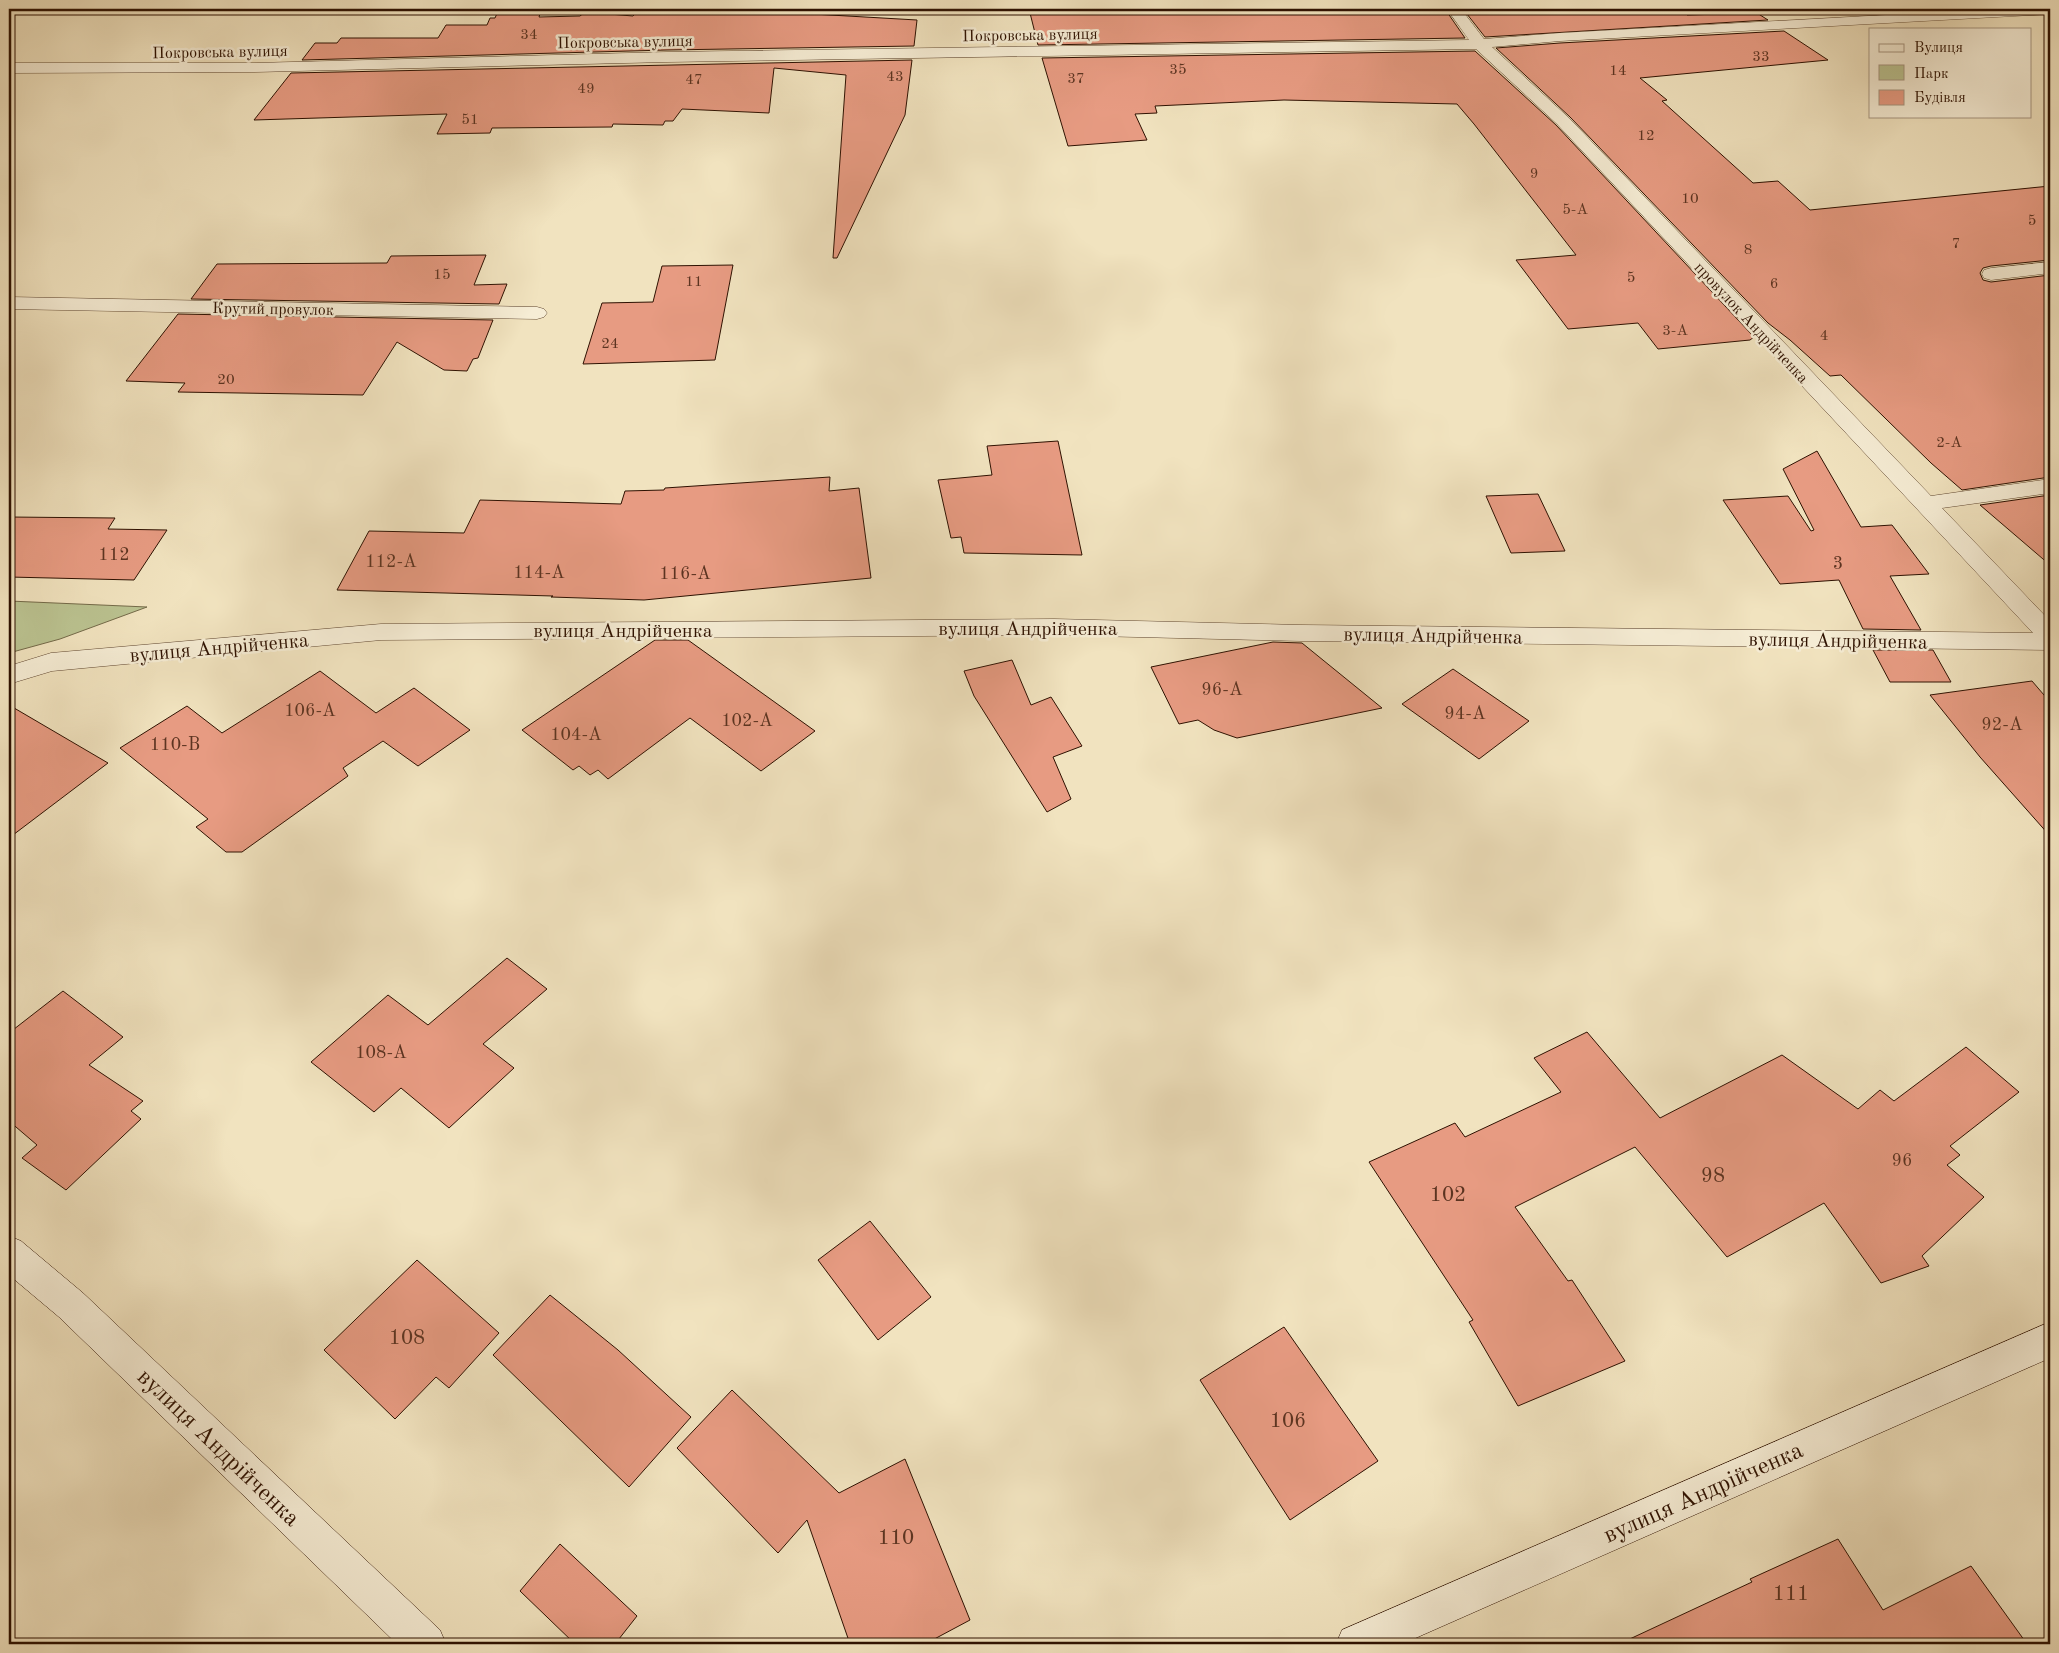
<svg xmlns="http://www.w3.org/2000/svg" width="2059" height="1653" font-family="'Old Standard TT',serif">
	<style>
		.green { fill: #bbc391; stroke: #746a49 }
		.building { fill: #e79b82; stroke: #2e1101 }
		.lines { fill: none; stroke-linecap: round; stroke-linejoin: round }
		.street-casing { stroke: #5f4630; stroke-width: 1 }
		.secondary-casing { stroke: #2e1101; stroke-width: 1 }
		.street { fill: #f6edd5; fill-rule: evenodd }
		.secondary { fill: #f6edd5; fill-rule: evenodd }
		.labels { text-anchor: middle; stroke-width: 5; stroke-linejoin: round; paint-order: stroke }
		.far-number-label { font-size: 15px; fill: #5c3421 }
		.far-street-label { font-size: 16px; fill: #2e1101; stroke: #f6edd5 }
		.number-label { font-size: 18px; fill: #5c3421 }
		.street-label { font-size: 20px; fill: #2e1101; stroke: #f6edd5 }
		.near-number-label { font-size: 21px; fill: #5c3421 }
		.near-street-label { font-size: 24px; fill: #2e1101; stroke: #f6edd5 }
	</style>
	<rect width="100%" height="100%" fill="#f1e3bf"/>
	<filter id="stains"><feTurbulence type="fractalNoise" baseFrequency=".004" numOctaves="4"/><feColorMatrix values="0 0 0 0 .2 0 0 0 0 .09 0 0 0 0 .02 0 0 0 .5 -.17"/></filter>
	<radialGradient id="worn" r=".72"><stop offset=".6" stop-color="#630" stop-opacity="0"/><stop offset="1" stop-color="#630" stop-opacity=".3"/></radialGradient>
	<path class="green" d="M9,601L147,607L60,639L9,653Z"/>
	<path class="building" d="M499,9H529L540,14L539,17L580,16L585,12L633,16L640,9H780L778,12L917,20L914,46L667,50L302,60L315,43H337L341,38H438L446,25H487L490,18H495Z
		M1071,9L1174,13V10L1324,14L1325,9H1445L1465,38L1038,45L1030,13L1069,12Z
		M1463,9H1668L1672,12L1684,11L1687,15L1757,13L1768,20L1485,37Z
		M1784,31L1828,60L1640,78L1667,100L1662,101L1753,183L1778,181L1810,210L2050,186V260L1991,266L1983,268L1980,273L1983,280L1991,282L2050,275V477L1962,490L1931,463L1841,375L1830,376L1790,340L1768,323L1570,117L1496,48L1560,43Z
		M1475,51L1556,125L1754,337L1750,340L1658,349L1638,323L1568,329L1516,260L1576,255L1474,124L1457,104L1284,100L1155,106L1157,113L1135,114L1147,140L1068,146L1042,58Z
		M912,60L905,115L837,258H833L846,75L774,68L769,113L682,109L673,121H665L663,125L613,124L612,127L492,128L490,133L437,134L447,114L254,120L291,73Z
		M486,255L474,285L507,284L499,304L191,299L217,264L387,263L391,256Z
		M733,265L715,360L583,364L602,303L653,302L662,266Z
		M178,314L493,320L478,358L473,359L467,371L444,370L397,342L363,395L178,392L185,383L126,381Z
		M1058,441L1082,555L964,553L961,537L951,538L938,480L992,475L987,446Z
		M1817,451L1861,527L1892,525L1929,574L1890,576L1921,630L1863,629L1839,580L1780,584L1723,500L1788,496L1811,531L1814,530L1783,469Z
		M830,477L829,491L859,488L871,578L644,600L551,597L553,596L337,590L369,531L464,533L480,500L621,504L625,491L664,490L665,488Z
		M1538,494L1565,551L1511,553L1486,496Z
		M2050,495V565L1980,505Z
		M9,517L115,518L108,529L167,530L134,580L9,577Z
		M655,640H688L815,731L761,771L690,718L608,779L598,770L590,775L579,766L573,770L522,730Z
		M1273,642L1302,643L1382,708L1237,738L1214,730L1198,720L1179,724L1151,667Z
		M1873,650H1933L1951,682H1890Z
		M1012,660L1031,705L1051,697L1082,746L1053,757L1071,799L1047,812L974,696L964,671Z
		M1453,669L1529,721L1479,759L1402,704Z
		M320,671L376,713L414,688L470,730L418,766L383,741L343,768L348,776L242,852H226L196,827L208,819L120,748L187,706L222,733Z
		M2032,681L2050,702V836L1980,757L1930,695Z
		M9,705L108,763L9,838Z
		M507,958L547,989L483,1044L514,1068L449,1128L401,1088L374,1112L311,1062L388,995L428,1025Z
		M63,991L123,1037L89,1065L143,1101L131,1111L141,1119L66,1190L22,1158L37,1145L9,1121V1033Z
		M1587,1032L1660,1118L1782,1055L1858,1109L1880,1090L1894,1101L1966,1047L2019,1092L1950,1146L1960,1155L1947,1165L1984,1197L1922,1256L1929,1266L1881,1283L1824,1203L1727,1257L1635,1147L1515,1207L1568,1281L1572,1280L1625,1361L1518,1406L1469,1322L1473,1320L1369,1162L1455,1123L1465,1137L1561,1092L1534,1058Z
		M870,1221L931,1297L878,1340L818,1260Z
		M417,1260L499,1333L449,1388L436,1377L395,1419L324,1350Z
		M550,1295L618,1350L691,1417L629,1487L493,1355Z
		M1284,1327L1378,1461L1290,1520L1200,1380Z
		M732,1390L839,1493L905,1459L970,1620L925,1644H850L807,1520L778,1553L677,1448Z
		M1838,1539L1883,1610L1971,1566L2027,1644H1619L1752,1582L1750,1579Z
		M560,1544L637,1616L615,1644H575L520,1591Z"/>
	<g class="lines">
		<defs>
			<path id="street" d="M1447,9H1461L1484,39L1560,33L1994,9H2050V14L1560,41L1492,47L1569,118L1931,496L2050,479V493L1942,508L2050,621V650L1302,641L1054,635L381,640L52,671L9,684V666L51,653L381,624L1054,619L1302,625L2033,633L1557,124L1476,49L667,62L255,72L9,73V63H255L667,52L1469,40Z
				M2050,262V273L1991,280L1984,278L1982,274L1984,270L1991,268Z
				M9,297L537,307L544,309L547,313L544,317L537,319L9,309Z"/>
			<path id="secondary" d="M9,1236L21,1241L83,1293L440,1630L446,1644H397L59,1317L9,1275Z
				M2050,1322V1358L1402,1644H1336L1342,1630Z"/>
		</defs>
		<use href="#street" class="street-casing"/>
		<use href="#secondary" class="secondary-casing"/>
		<use href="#street" class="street"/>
		<use href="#secondary" class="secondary"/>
	</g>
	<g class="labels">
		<g class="far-number-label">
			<text x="529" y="39">34</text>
			<text x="1761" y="61">33</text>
			<text x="1178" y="74">35</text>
			<text x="1618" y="75">14</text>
			<text x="895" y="81">43</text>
			<text x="1076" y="83">37</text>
			<text x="694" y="84">47</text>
			<text x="586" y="93">49</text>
			<text x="470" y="124">51</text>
			<text x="1646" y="140">12</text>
			<text x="1534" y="178">9</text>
			<text x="1690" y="203">10</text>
			<text x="1575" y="214">5-А</text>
			<text x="2032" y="225">5</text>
			<text x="1956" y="248">7</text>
			<text x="1748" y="254">8</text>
			<text x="442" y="279">15</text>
			<text x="1631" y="282">5</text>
			<text x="694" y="286">11</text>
			<text x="1774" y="288">6</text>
			<text x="1675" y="335">3-А</text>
			<text x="1824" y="340">4</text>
			<text x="610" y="348">24</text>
			<text x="226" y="384">20</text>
			<text x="1949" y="447">2-А</text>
		</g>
		<g class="far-street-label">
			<text transform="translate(1030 34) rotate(-1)" y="6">Покровська вулиця</text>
			<text transform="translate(625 41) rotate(-1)" y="6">Покровська вулиця</text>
			<text transform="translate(220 51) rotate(-1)" y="6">Покровська вулиця</text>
			<text transform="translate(273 308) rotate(1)" y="6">Крутий провулок</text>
			<text transform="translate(1752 322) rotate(47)" y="6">провулок Андрійченка</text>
		</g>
		<g class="number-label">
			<text x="114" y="560">112</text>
			<text x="391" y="567">112-А</text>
			<text x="1838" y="569">3</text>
			<text x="539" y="578">114-А</text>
			<text x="685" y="579">116-А</text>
			<text x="1222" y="695">96-А</text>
			<text x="310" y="716">106-А</text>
			<text x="1465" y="719">94-А</text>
			<text x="747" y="726">102-А</text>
			<text x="2002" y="730">92-А</text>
			<text x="576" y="740">104-А</text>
			<text x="175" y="750">110-В</text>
			<text x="381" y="1058">108-А</text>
			<text x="1902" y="1166">96</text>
		</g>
		<g class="street-label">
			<text x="1028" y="635">вулиця Андрійченка</text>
			<text x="623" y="637">вулиця Андрійченка</text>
			<text transform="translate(1433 635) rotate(1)" y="7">вулиця Андрійченка</text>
			<text transform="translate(1838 640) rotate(1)" y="7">вулиця Андрійченка</text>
			<text transform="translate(219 647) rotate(-5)" y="7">вулиця Андрійченка</text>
		</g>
		<g class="near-number-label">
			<text x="1713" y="1182">98</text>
			<text x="1448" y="1201">102</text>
			<text x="407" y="1344">108</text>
			<text x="1288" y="1427">106</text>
			<text x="896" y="1544">110</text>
			<text x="1791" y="1600">111</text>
		</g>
		<g class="near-street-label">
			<text transform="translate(219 1447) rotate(44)" y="8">вулиця Андрійченка</text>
			<text transform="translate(1703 1492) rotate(-24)" y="8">вулиця Андрійченка</text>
		</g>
	</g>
	<rect width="2059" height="1653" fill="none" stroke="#f1e3bf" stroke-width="30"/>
	<rect x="10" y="10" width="2039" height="1633" fill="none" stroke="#2e1101" stroke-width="2.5"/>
	<rect x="15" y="15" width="2029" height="1623" fill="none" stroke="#2e1101"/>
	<rect x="1869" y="28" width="162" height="90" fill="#f6edd5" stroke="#a69580"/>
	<rect x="1879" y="44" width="25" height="8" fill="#f6edd5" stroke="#a69580"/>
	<text x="1914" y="52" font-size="15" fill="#2e1101">Вулиця</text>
	<rect x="1879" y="65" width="25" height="15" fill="#bbc391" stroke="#a69580"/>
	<text x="1914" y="78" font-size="15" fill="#2e1101">Парк</text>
	<rect x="1879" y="90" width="25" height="15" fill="#e79b82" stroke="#a69580"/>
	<text x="1914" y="102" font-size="15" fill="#2e1101">Будівля</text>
	<rect width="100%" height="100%" filter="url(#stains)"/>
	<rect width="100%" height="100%" fill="url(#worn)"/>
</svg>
